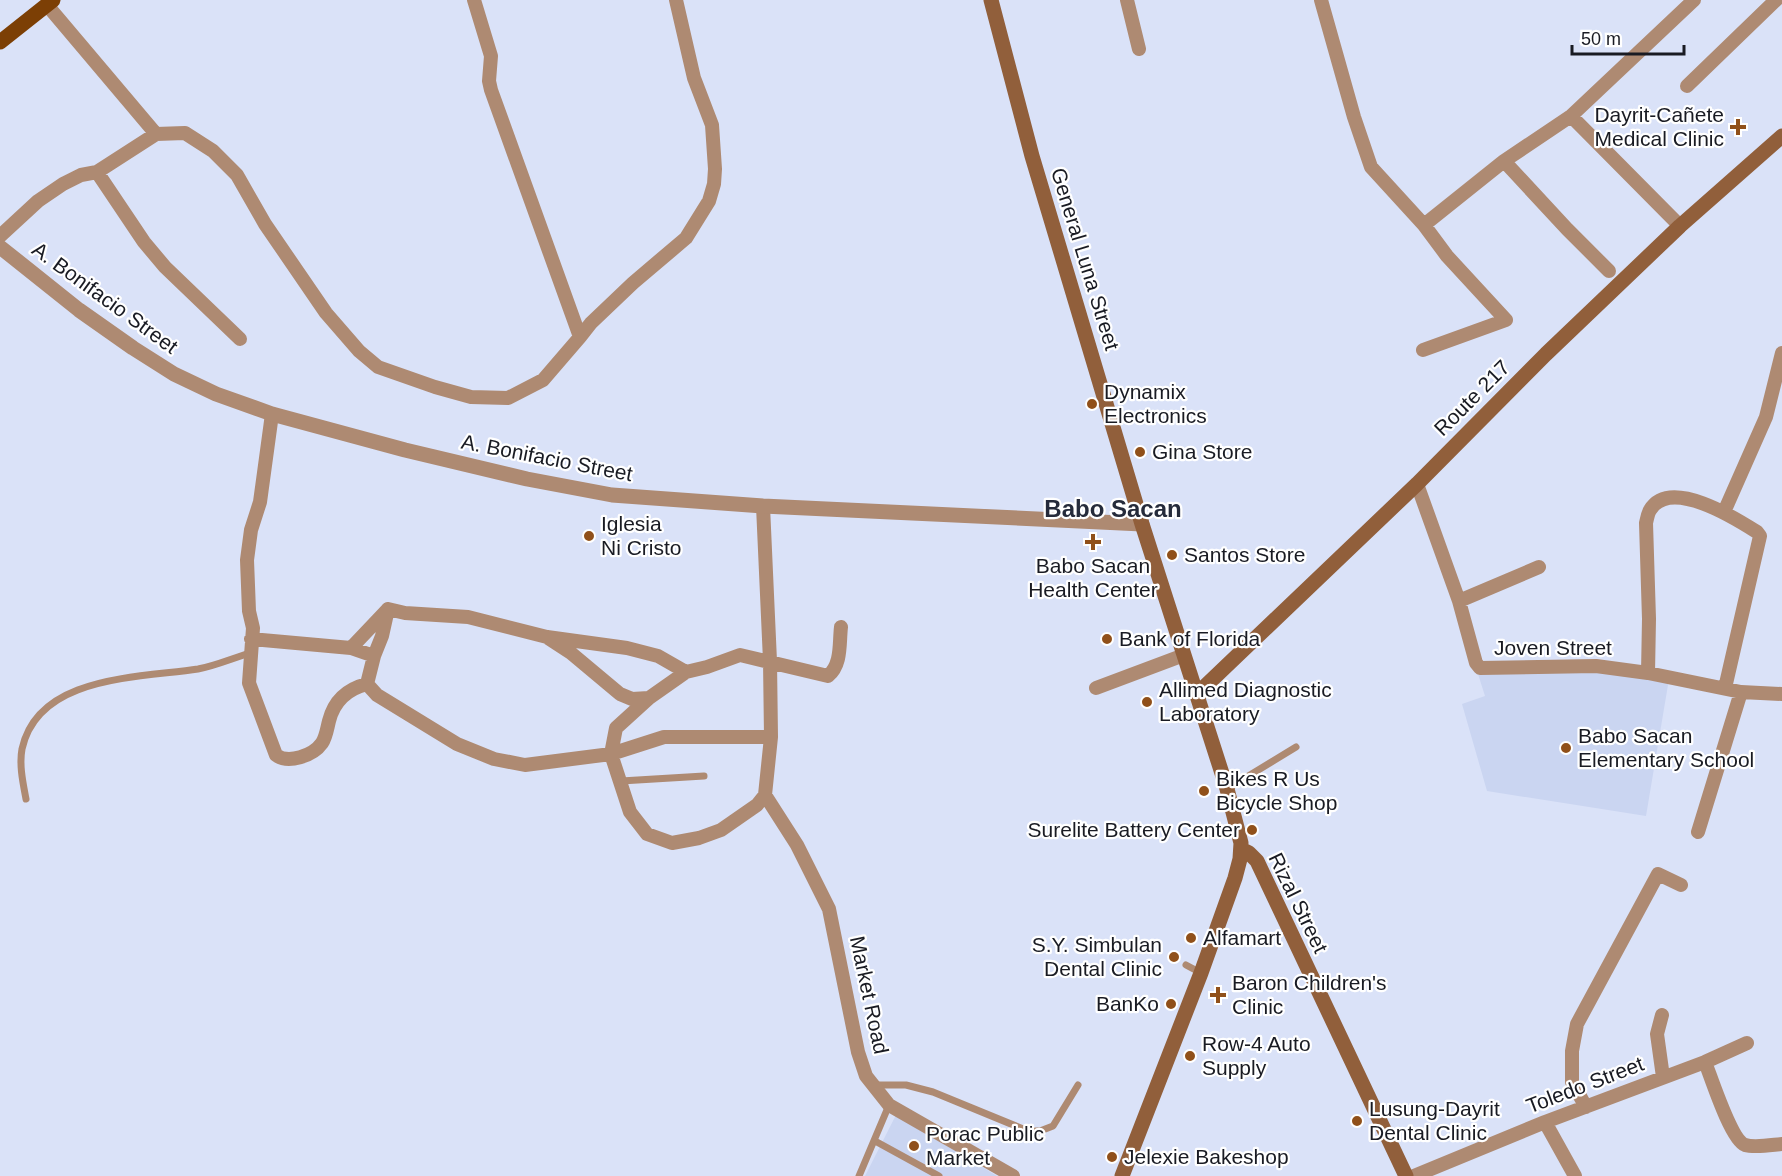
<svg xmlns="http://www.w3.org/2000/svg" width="1782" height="1176" font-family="Helvetica,sans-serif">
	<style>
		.built { fill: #cad5f1 }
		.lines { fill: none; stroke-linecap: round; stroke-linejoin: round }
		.service { stroke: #ae8a72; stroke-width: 7 }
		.minor { stroke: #ae8a72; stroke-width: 14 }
		.tertiary { stroke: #ae8a72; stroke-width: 15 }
		.secondary { stroke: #915f3b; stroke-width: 15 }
		.primary { stroke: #7c3f05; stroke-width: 15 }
		.poi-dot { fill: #90501a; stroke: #fff; stroke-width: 2 }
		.labels { text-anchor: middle; stroke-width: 4.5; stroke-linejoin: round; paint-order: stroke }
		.poi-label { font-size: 21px; fill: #191b23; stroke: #fff; text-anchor: start }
		.street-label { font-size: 21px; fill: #191b23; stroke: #fff }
		.quarter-label { font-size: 24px; font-weight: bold; fill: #252b3b; stroke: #fff }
	</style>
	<rect width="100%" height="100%" fill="#dae2f8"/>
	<path class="built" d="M1562,669L1669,679L1646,816L1487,791L1462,704L1485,696L1478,674Z
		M896,1115L997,1176H865Z"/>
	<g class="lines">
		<path class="service" d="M621,781L704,776
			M1227,789L1296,747
			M26,799C23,783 19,765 22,749C38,675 139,678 198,669C215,666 233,658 250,653
			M1186,965L1201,973
			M874,1085H906L933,1092L1028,1131H1040L1053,1126L1078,1085
			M875,1141L939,1176
			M859,1176L889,1105"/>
		<path class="minor" d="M1127,0L1139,49
			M1321,0L1354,117L1371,167L1424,225
			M47,5L156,134
			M1687,86L1776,0
			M1571,116L1680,226
			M1504,161L1567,229L1609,271
			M97,172L144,242L165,267L240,339
			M0,236L38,201L63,184L81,175L97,172L156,134L185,133L213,151L237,175L265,224L326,313L359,351L378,367L435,387L471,397L508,398L543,380L580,337L491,90L489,81L491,56L474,0
			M580,337L591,323L633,283L686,238L709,201L714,184L715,169L712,125L694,78L676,0
			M1423,350L1506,320L1447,256L1424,225L1504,161L1571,116L1694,0
			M272,414L260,502L251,530L247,560L249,611L253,628L249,683L276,755C288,764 313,756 322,743C326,737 327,729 329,721C334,701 347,689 367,684L377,695L457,744L494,759L525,765L611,754L630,812L647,834L672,843L699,838L721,830L757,805L765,795L771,737L770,661L763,506
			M1417,484L1459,601L1476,663L1480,668L1596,666L1648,673L1741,692L1782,694
			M1724,512L1766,417L1782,353
			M1459,601L1539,567
			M548,638L571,653L620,694L632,699L649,698
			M251,639L351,648L374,656L367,684
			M351,648L388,609L405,613L468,617L547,637L627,648L658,656L686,672
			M374,656L382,636L388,609
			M1648,673L1649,619L1646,523C1647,519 1648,513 1650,510C1670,477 1735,518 1757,532L1760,536L1725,688
			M1096,688L1184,655
			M771,737H664L611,754L616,728L649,698L686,672L707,667L740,655L828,676C842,664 839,644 841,627
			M765,795L797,845L829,909L858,1052L866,1076L889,1105L1013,1176
			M1698,832L1741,692
			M1662,1015L1657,1034L1663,1077
			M1705,1062C1711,1077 1731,1140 1745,1145C1755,1148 1771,1145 1782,1144
			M1586,1107L1572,1082V1051L1577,1024L1658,874L1681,885
			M1545,1122L1575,1176
			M1414,1176L1545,1122L1705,1062L1747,1043"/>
		<path class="tertiary" d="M0,247L79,310L133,348L174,374L216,394L272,414L405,450L527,479L612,495L763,506L1142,524"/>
		<path class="secondary" d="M991,0L1032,156L1142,524L1227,789L1241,843L1240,859L1235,878L1201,973L1122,1176
			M1197,694L1417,484L1546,354L1680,226L1782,136
			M1241,849L1249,853L1257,861L1406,1176"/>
		<path class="primary" d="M0,42L53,0"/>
	</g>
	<g class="poi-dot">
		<path d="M1735 118h6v6h6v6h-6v6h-6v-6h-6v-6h6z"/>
		<circle cx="1092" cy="404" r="6"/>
		<circle cx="1140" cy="452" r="6"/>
		<circle cx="589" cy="536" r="6"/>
		<path d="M1090 533h6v6h6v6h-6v6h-6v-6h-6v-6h6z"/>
		<circle cx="1172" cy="555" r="6"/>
		<circle cx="1107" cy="639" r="6"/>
		<circle cx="1147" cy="702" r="6"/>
		<circle cx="1566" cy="748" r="6"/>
		<circle cx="1204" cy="791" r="6"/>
		<circle cx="1252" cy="830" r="6"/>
		<circle cx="1191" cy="938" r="6"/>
		<circle cx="1174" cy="957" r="6"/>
		<path d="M1215 986h6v6h6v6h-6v6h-6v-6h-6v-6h6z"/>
		<circle cx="1171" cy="1004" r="6"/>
		<circle cx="1190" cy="1056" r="6"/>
		<circle cx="1357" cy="1121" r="6"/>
		<circle cx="914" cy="1146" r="6"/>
		<circle cx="1112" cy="1157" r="6"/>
	</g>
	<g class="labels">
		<g class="poi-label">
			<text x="1724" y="122" text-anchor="end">Dayrit-Cañete<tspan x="1724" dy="24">Medical Clinic</tspan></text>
			<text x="1104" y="399">Dynamix<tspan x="1104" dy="24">Electronics</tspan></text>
			<text x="1152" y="459">Gina Store</text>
			<text x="601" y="531">Iglesia<tspan x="601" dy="24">Ni Cristo</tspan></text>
			<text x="1184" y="562">Santos Store</text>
			<text x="1093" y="573" text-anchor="middle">Babo Sacan<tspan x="1093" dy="24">Health Center</tspan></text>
			<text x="1119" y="646">Bank of Florida</text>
			<text x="1159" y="697">Allimed Diagnostic<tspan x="1159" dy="24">Laboratory</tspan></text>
			<text x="1578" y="743">Babo Sacan<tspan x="1578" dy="24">Elementary School</tspan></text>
			<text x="1216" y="786">Bikes R Us<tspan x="1216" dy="24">Bicycle Shop</tspan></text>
			<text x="1240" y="837" text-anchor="end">Surelite Battery Center</text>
			<text x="1203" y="945">Alfamart</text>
			<text x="1162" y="952" text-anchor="end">S.Y. Simbulan<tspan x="1162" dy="24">Dental Clinic</tspan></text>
			<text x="1232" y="990">Baron Children's<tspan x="1232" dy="24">Clinic</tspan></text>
			<text x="1159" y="1011" text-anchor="end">BanKo</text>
			<text x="1202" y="1051">Row-4 Auto<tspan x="1202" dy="24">Supply</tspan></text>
			<text x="1369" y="1116">Lusung-Dayrit<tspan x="1369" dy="24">Dental Clinic</tspan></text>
			<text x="926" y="1141">Porac Public<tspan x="926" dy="24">Market</tspan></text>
			<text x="1124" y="1164">Jelexie Bakeshop</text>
		</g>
		<g class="street-label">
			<text transform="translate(1085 259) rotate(73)" y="7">General Luna Street</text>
			<text transform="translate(105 298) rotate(36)" y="7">A. Bonifacio Street</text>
			<text transform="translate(1472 398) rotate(-45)" y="7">Route 217</text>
			<text transform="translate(547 458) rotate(11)" y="7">A. Bonifacio Street</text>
			<text x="1553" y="655">Joven Street</text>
			<text transform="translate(1298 903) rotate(64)" y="7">Rizal Street</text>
			<text transform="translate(869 995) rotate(78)" y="7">Market Road</text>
			<text transform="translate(1585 1085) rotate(-21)" y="7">Toledo Street</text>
		</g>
		<g class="quarter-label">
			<text x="1113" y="517">Babo Sacan</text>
		</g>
	</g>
	<path d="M1572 45v9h112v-9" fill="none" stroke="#191b23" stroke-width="3"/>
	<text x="1581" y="45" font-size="18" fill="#191b23" stroke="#ffffff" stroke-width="4.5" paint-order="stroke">50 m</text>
</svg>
